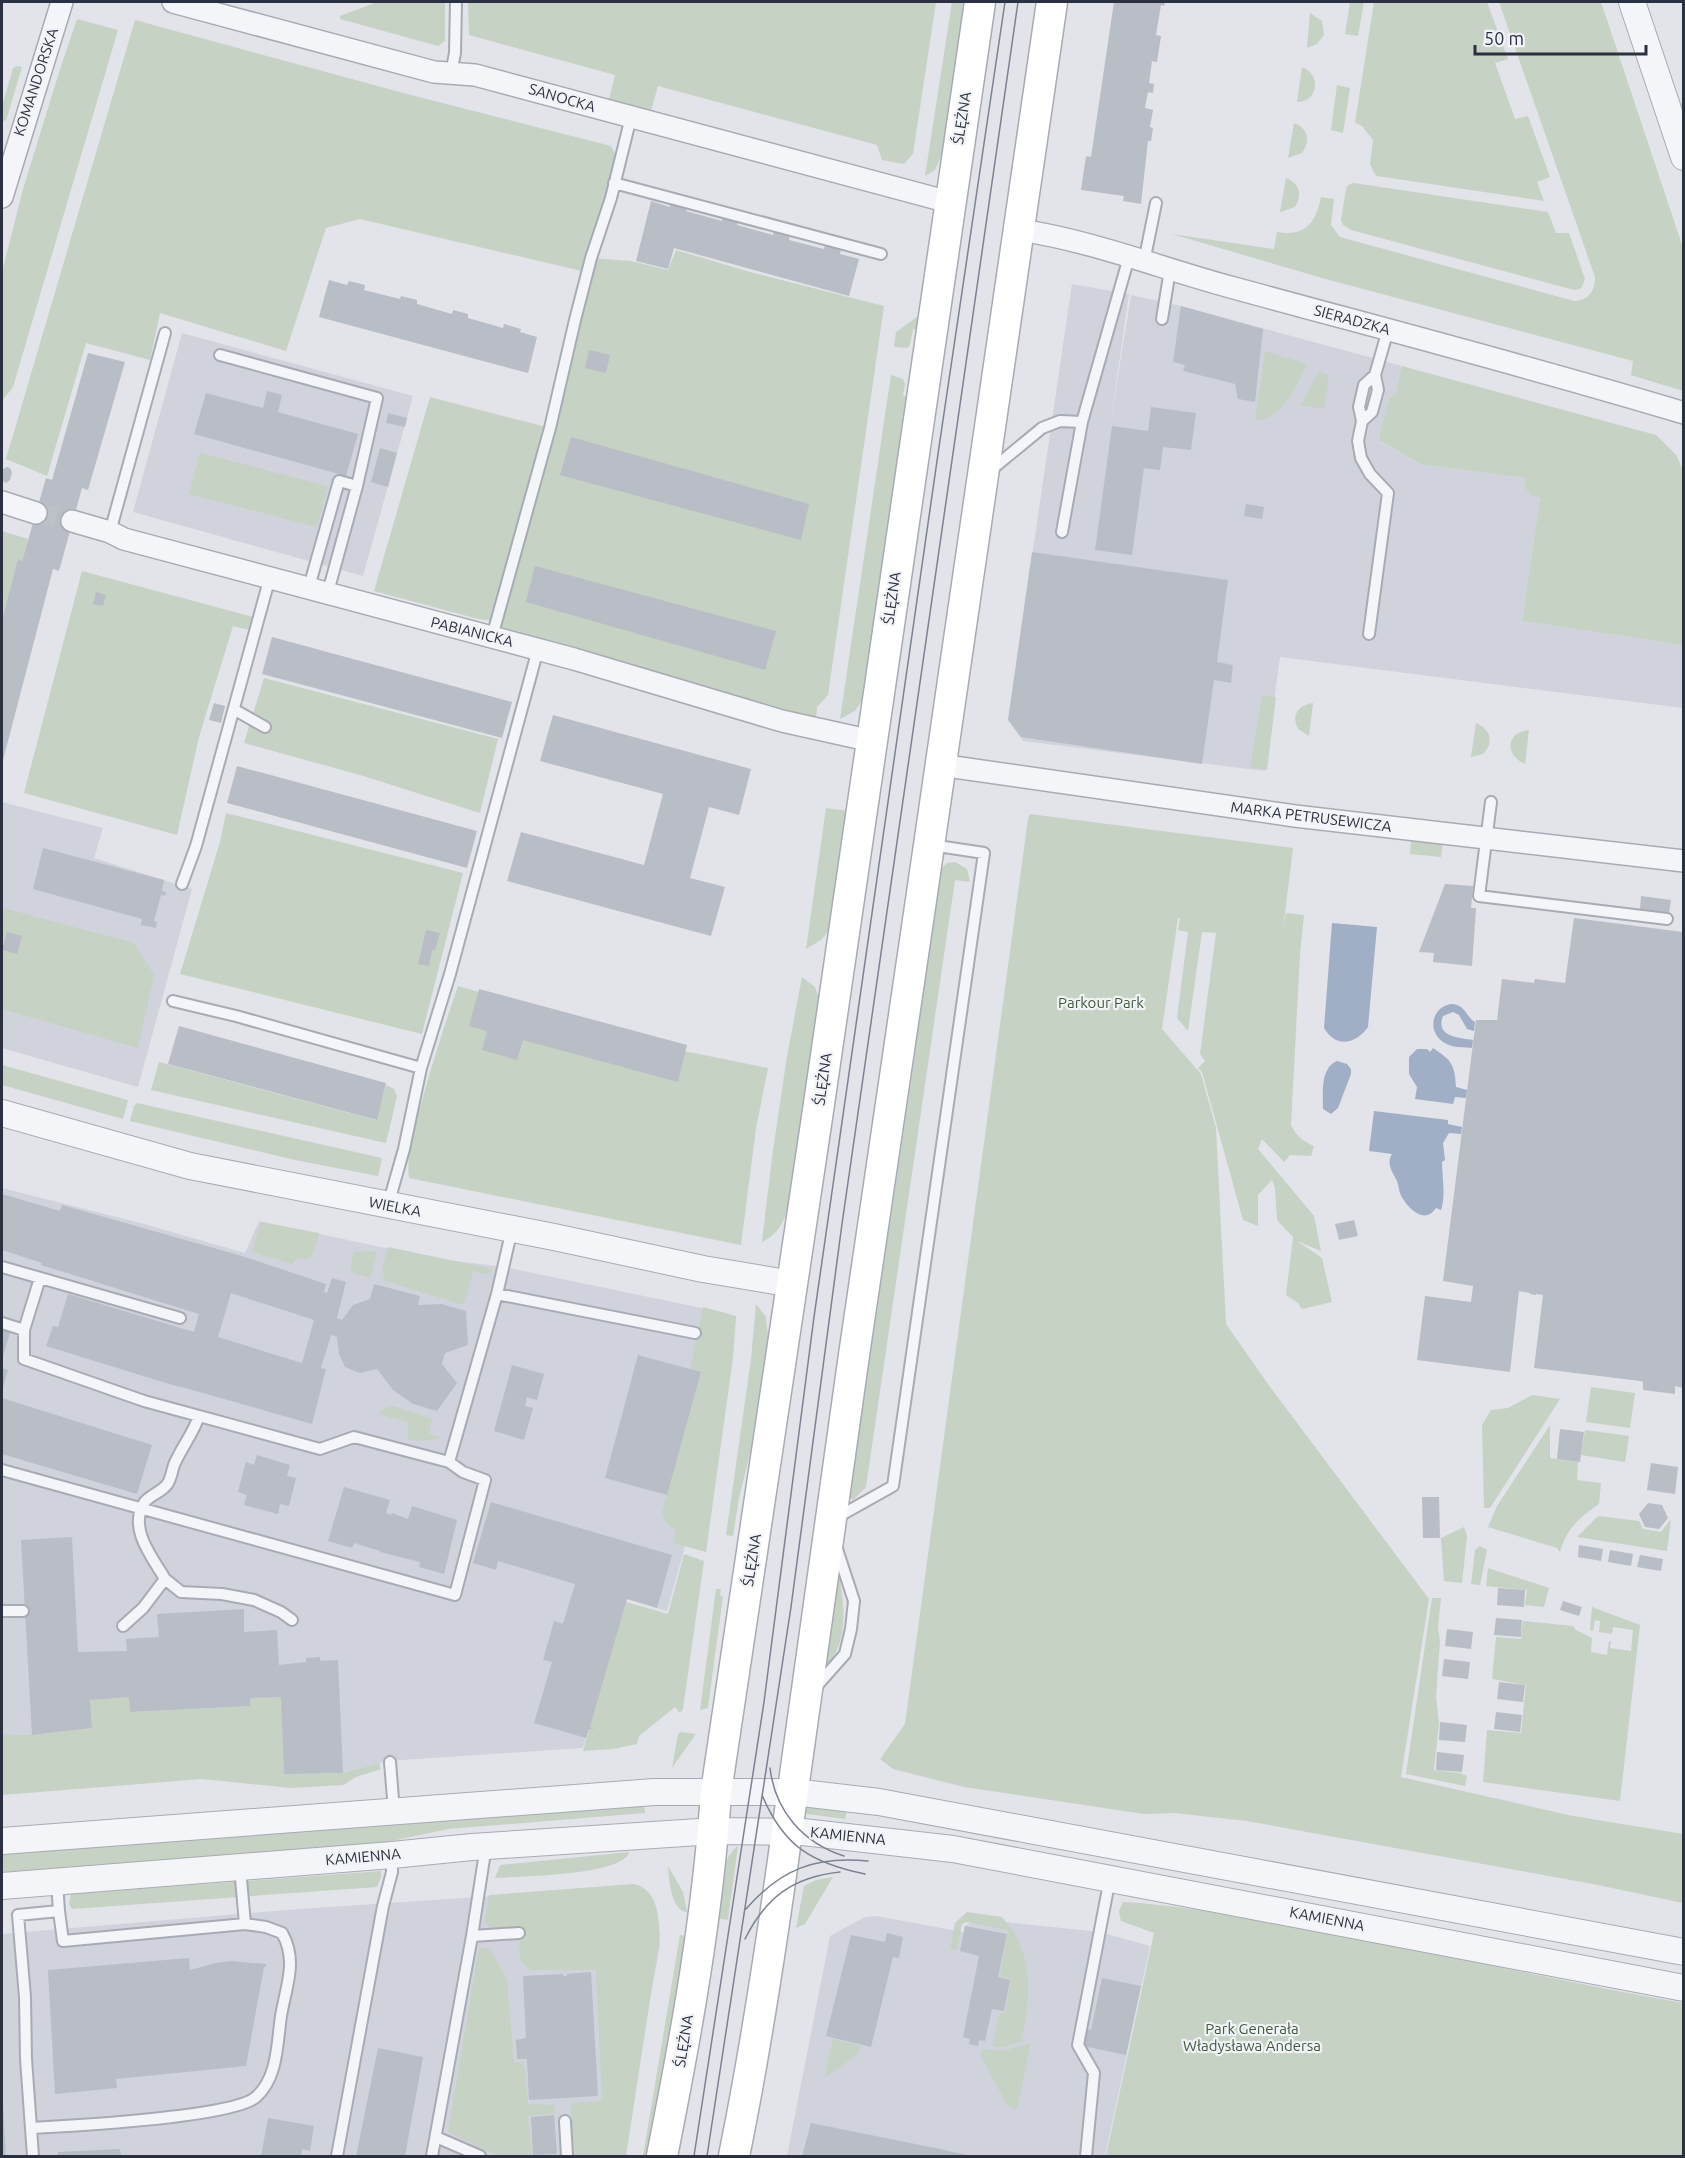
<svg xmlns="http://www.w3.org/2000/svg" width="1685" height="2158" font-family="Ubuntu,sans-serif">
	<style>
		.built { fill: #d0d3db }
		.green { fill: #c6d2c3 }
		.water { fill: #a0afc6 }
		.building { fill: #b9bdc5; fill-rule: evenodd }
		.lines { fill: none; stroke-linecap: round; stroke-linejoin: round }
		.minor-tunnel { stroke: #bdc0c7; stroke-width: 21; stroke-dasharray: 21 10; stroke-linecap: butt }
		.service-casing { stroke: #a7abb3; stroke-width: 14 }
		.minor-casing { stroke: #a7abb3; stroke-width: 24 }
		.tertiary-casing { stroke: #a7abb3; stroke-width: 28 }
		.secondary-casing { stroke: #a7abb3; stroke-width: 33 }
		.service { stroke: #f4f5f8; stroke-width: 10 }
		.minor { stroke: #f4f5f8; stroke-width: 21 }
		.tertiary { stroke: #f4f5f8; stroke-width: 26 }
		.secondary { stroke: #fff; stroke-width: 30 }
		.tram { stroke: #7c8291; stroke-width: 1.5 }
		.labels { text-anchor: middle; stroke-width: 4.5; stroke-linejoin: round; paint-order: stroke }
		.street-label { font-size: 15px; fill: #2b3140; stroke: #f1f3f7 }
		.park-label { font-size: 15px; fill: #3d5a39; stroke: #f1f3f7 }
	</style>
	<rect width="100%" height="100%" fill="#e2e4e9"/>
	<path class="built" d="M1072,284L1129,294L1110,426L1131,295L1181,306L1402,366L1395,394L1389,398L1380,441L1420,464L1525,478L1524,487L1532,496L1540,498L1522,621L1683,645V708L1280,657L1265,771L1023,741L1008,720Z
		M182,333L413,396L363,576L133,512Z
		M2,802L103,828L94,858L192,889L138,1087L2,1048Z
		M2,1188L144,1224L245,1253L259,1221L432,1258L504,1267L726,1313L689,1532L667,1611L627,1599L583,1748L387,1761L343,1773L284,1774L280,1697L250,1706L130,1712L129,1697L90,1700L92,1728L32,1735L2,1734Z
		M616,1888L657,1913L660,1945L621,2156H2V1934L299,1909Z
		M876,1916L963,1932L965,1926L975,1919L1100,1932L1150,1946L1105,2156H787L830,1936L865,1917Z"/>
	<path class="green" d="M377,2H445V41L438,46L340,19V16Z
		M468,2H936L913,154L904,164L882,160L877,145L658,86L651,111L609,99L615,75L469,35Z
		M952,2H964L942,154L935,170L925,176Z
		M1350,2H1364L1358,36L1345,34Z
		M1374,2H1487L1508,59L1495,63L1515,119L1528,116L1550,177L1537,182L1544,201L1377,176L1374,173L1370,164L1373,140L1362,126L1355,123Z
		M1499,2H1601L1683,248V391L1631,375L1633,361L1322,278L1172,234L1274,249L1277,232C1306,237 1316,222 1321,197L1334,199L1331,225L1340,237L1574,301C1589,300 1595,291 1595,277Z
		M1310,13L1322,21L1324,35L1317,44L1307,48Z
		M77,19L118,30L13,387L2,401V272L23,189L62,63Z
		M135,20L407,94L611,146L616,156L586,272L360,219L326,228L286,351L160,313L150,360L86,343L47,476L6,459Z
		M17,66L22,67L6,121L2,120V106L13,68Z
		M1302,67C1322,75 1318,102 1297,102Z
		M1337,85L1350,88L1343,133L1331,130Z
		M1294,123C1308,128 1311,141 1302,153L1288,158Z
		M1286,178C1299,183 1303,194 1295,207L1280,212Z
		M1354,183L1548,212L1556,233H1569L1585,279L1582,287L1579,289L1574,290L1351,230L1343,225L1341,220L1346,189L1348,185Z
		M676,250L750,272L884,306L828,695L817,707L816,718L510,631L488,620L478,619L374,591L430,397L550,428L591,258L631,261L668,270Z
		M921,314L919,329H913L910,345L907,348L894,347L896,332Z
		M1265,351L1307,364C1295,386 1285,420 1255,420Z
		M1402,366L1656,435L1677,456L1684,474L1683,645L1522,621L1540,498L1532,496L1524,487L1525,478L1420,464L1379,440L1389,398L1395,394Z
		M1319,371L1329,375L1324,409L1301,405Z
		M891,375L903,379L905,384L903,396L908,397L863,699L855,711L840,719Z
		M200,453L328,486L317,527L189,494Z
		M2,531L28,539L22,561L18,560L2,621Z
		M82,571L253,617L249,630L233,626L199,737L177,835L24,793Z
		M264,678L498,739L480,813L360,775L244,743Z
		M1262,696L1276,697L1267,770L1250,767Z
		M1313,703L1309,736L1298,729C1291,715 1298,705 1313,703Z
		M1476,723C1490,729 1495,742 1483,754L1471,757Z
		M1529,730L1525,764C1504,755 1506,732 1529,730Z
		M826,808L847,811L830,929L821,940L806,949Z
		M226,813L463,873L422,1034L180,974L220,842Z
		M1030,814L1293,848L1283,930L1286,913L1304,915L1300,954L1291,1125C1297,1137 1303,1141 1314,1146L1311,1156L1290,1155L1284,1162L1262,1139L1258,1149L1314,1216L1321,1251L1297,1241L1322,1258L1332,1302L1302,1309L1298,1303L1286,1295L1293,1237L1277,1220L1275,1188L1272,1180L1258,1195V1226L1243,1220L1202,1072L1198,1068L1205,1061L1200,1054L1216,933L1202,932L1188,1031L1177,1018L1188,932L1178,930L1180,918L1273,928L1178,918L1162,1029L1201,1074L1216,1128L1226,1324L1268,1384L1429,1599L1401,1777L1573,1816L1683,1834V1903L1593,1884L1247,1821L1174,1813L1144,1814L964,1787L893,1769L880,1759L905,1724L1028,819Z
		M1416,839L1443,842L1441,857L1410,854L1411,842Z
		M955,862L967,869L970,882L955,880L866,1487L853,1500L850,1498V1492L913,1068L938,872L947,863Z
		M3,908L134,943L154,975L138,1048L2,1009V915Z
		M802,977L815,987L820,1001L813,1035L789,1205C784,1221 779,1234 762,1242L772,1157L787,1056Z
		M458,986L679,1050L768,1068L756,1128L741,1245L409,1178C406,1157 413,1135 418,1115C430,1071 443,1029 458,986Z
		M159,1062L376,1120L386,1085L394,1089L397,1096L386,1143L151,1090Z
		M2,1065L128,1100L123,1119L2,1085Z
		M137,1103L382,1158L378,1176L295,1160L130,1121L134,1106Z
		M261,1222L319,1233L312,1256L305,1259L299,1258L292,1264L252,1252Z
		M388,1247L492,1269L491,1273L484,1274L473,1271L464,1305L385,1281L382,1269Z
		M369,1251L377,1252L370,1278L350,1272L354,1252Z
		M756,1304L766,1317L768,1336L767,1360L762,1404L739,1498L733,1536L726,1535L751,1359Z
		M703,1307L736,1316L733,1358L706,1552L673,1543L676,1529C666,1527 663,1520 662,1511L701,1372L690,1369Z
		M1591,1387L1635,1393L1630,1428L1586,1422Z
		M1532,1395L1560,1399L1490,1508H1484L1482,1425L1491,1410L1508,1408Z
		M393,1406L432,1419L429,1434L438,1436L439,1439L417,1441L408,1439V1422L378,1414L385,1408Z
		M1550,1425V1458L1578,1462L1577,1480L1601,1483L1599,1504C1579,1518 1567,1528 1560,1552L1557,1548L1488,1527L1497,1506Z
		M1585,1430L1629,1436L1625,1462L1581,1455Z
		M1598,1516L1639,1521L1643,1529L1661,1532L1671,1519L1667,1551L1577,1537Z
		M1464,1527L1467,1536L1462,1583L1444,1581L1441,1538Z
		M1480,1546L1487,1550L1480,1585L1471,1584L1475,1550Z
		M684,1554L704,1561L683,1709L680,1713L675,1707L639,1736L637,1744L613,1749L583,1751L626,1602L668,1614Z
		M1488,1568L1549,1588L1544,1607L1525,1605L1527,1590L1486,1586Z
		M837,1575H839C845,1609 849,1642 824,1670Z
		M716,1589H721L720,1596H723L708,1708L700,1710Z
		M1432,1598H1441L1438,1628L1440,1641L1436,1697L1439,1723L1434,1770L1460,1773L1467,1776L1465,1786L1406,1774Z
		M1592,1607L1640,1625L1620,1801L1483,1782L1487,1730L1521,1733L1526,1685L1492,1679L1496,1637L1521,1639L1523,1621L1573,1626L1576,1630L1592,1638L1591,1652L1607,1655L1609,1641H1611L1610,1648L1631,1651L1633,1630L1613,1627L1612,1634L1599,1632L1600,1621L1595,1620L1593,1631L1590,1630Z
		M129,1697L131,1712L249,1706L250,1698L281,1697L284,1774L343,1773L379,1763L381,1769L356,1777L343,1785L291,1788L202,1779L2,1795V1734L32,1735L92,1728L90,1700Z
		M681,1732L696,1734L672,1768L678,1734Z
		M644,1805L645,1813L448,1829L378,1844L2,1872V1854Z
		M808,1807L847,1810L845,1819L807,1814L805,1812Z
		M738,1846L728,1920L713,1918C718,1895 718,1861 738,1846Z
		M629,1852C623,1876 519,1876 495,1878L500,1865Z
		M668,1866L683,1892L687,1912C671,1911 669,1879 668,1866Z
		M381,1871V1877L377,1887L72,1909L69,1904L71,1894Z
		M833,1877L805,1924L796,1928L804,1886L816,1880Z
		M634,1884C658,1890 658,1915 660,1935L626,2156H573L571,2103L602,2101L596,1970H530L520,1960L519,1932L496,1933L485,1922L489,1895Z
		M1123,1902C1190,1906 1255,1919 1321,1931C1442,1954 1562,1982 1683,2003V2156H1106L1154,1933L1121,1921L1119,1911Z
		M967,1912L1002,1917C1035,1954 1031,1997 1021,2042L1002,2047L992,2046L1000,2013L1005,2014L1011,1979L1000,1976L1008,1930L967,1922L962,1924L957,1950L950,1949L955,1923Z
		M680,1935L687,1936L680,1965L677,1996L647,2156H643Z
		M479,1948L490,1949L507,1980L514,2063L524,2062L528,2104L555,2105V2113L528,2116L532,2156H498L448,2132Z
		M833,2039L861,2046L859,2053L828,2076H825Z
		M1031,2043L1017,2109L1008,2106L981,2057L983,2049L1004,2051Z"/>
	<path class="water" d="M1332,923L1377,927L1368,1027C1355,1045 1336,1048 1324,1028Z
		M1450,1004C1466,1004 1465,1016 1475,1022L1474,1031L1467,1029L1459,1015L1453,1012L1443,1016C1435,1037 1459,1038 1473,1040L1472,1048C1464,1047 1456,1048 1449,1045C1427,1037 1429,1009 1450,1004Z
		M1433,1048C1451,1060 1455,1064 1456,1087L1467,1090L1466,1098L1455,1097L1453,1104L1415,1099L1417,1087L1409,1074V1057L1417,1049H1427L1430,1052Z
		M1337,1061L1347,1064L1351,1069V1074L1338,1108L1331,1114L1323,1109C1323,1093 1320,1068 1337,1061Z
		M1374,1111L1448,1120V1124L1462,1127L1461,1134L1449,1133L1443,1143L1445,1160L1442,1162C1442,1176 1446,1195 1441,1210L1436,1208C1425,1224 1411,1211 1403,1199C1399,1194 1399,1186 1397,1181C1392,1171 1386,1164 1392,1154L1369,1151Z"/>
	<path class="building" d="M1114,2H1165L1164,6L1161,5L1156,35L1161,36L1157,62L1152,61L1149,83L1154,84L1153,93L1148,92L1145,108L1153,110L1150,127L1153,128L1151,141H1148L1141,204L1123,201L1124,196L1081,190L1086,156L1091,157Z
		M651,201L670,207L671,202L687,207L686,211L722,221L723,217L738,221L737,225L773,235L774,231L790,235L789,240L824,249L825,245L841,249L840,254L859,259L849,296L674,248L668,269L636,261Z
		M329,280L347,285L349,281L365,285L364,290L400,299L401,296L417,300V304L452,314L453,310L468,314V318L503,328L504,324L521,329L520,332L537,337L528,373L319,317Z
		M1181,306L1263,329L1255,402L1238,399L1235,384L1183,371L1185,365L1173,362Z
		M589,350L610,355L606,373L585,368Z
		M88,353L125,362L88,490L82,488L59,571L53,569L2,764V620L18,559L22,561L46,478L52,480Z
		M267,391L282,395L278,412L358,434L346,476L194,434L206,393L263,408Z
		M1151,407L1196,413L1191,450L1163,447L1160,470L1144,468L1132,555L1095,550L1112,426L1148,431Z
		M388,413L407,418L405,427L386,423Z
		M571,437L809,504L801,540L560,475Z
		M380,448L397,453L388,487L371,482Z
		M7,467L10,468L12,472L10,480L6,483L3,481L2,477L3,469Z
		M1246,504L1264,507L1262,519L1244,516Z
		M1032,552L1228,580L1217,662L1233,665L1231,683L1214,680L1202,764L1021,737L1008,720Z
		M535,566L776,631L765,670L526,602Z
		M96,592L106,595L103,606L93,604Z
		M272,637L512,702L502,738L262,674Z
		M214,703L225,706L221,723L209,720Z
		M553,715L751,769L739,815L709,807L690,878L725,887L711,936L507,881L521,832L644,865L663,794L540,761Z
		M237,766L477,831L467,868L227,803Z
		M43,848L164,880L162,891L166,892L165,896L161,895L154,921L157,922L156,928L141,925L142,919L33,889Z
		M1445,884L1473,886L1471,908H1476L1472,966L1433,962L1434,953L1419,952Z
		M1641,896L1671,900L1669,913L1640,909Z
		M1574,918L1683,932V1388L1675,1386V1394L1643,1390V1382L1640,1381L1534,1368L1543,1295L1536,1294V1295L1530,1294V1293L1519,1291L1510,1372L1417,1360L1425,1296L1471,1302L1473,1286L1443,1281L1476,1020H1497L1502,979L1534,983L1535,979L1565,983Z
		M426,930L440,933L435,950H432L429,966L418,964Z
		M7,932L22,936L17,954L2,950Z
		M479,989L687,1045L678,1082L523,1040L517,1060L482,1050L487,1031L469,1026Z
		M179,1026L386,1083L377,1120L168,1064Z
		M2,1194L60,1211L62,1205L242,1256L326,1284L324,1292L327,1293L332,1278L346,1282L337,1318L342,1320L353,1305L370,1299L374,1284L420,1296L418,1305L442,1304L466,1311L468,1345L445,1353L442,1364L457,1383L437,1411L413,1404L393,1390L377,1369L360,1373L345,1367L339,1354L337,1337L331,1335L321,1368L326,1369L312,1424L178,1386L179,1387L46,1346L53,1326L58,1327L68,1294L194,1332L199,1314L41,1265L42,1263L2,1250ZM231,1293L314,1320L302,1363L218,1337Z
		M1354,1220L1358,1236L1339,1240L1335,1224Z
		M2,1326L11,1329L2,1360Z
		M638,1355L701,1372L667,1495L605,1478Z
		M512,1365L544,1374L537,1400L527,1397L525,1406L533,1408L524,1440L494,1431Z
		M2,1368L8,1370L2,1391Z
		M2,1398L152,1445L137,1494L2,1454Z
		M1560,1429L1584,1432L1580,1462L1557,1459Z
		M257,1455L290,1465L287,1476L296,1478L289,1506L280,1504L278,1514L244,1505L247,1495L238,1492L246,1462L254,1465Z
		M1651,1463L1678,1467L1675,1494L1647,1490Z
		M344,1487L390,1500L386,1513L391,1515L392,1513L408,1519L412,1506L457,1520L444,1574L419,1567L420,1562L380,1552V1551L354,1543L352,1548L328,1541Z
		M1422,1497H1439L1440,1538H1423Z
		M491,1502L672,1555L657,1608L627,1599L590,1727L594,1729H589L586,1738L534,1723L552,1662L543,1660L554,1621L563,1624L575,1584L498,1561L496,1570L473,1563Z
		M1648,1503L1662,1505L1668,1518L1659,1529L1645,1527L1639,1514Z
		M72,1537L78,1652L127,1651L126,1639L159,1637L157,1614L244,1609V1632L277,1630L279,1665L306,1662V1658L320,1657V1661L338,1660L343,1773L284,1774L281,1697L250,1698V1706L130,1712L129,1697L90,1700L92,1728L32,1735L21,1540Z
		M1579,1545L1603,1549L1601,1561L1578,1557Z
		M1610,1550L1633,1554L1631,1566L1608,1562Z
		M1640,1555L1663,1559L1661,1571L1637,1567Z
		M1498,1588L1525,1590L1524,1607L1497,1605Z
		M1563,1601L1582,1607L1579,1616L1560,1610Z
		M1496,1618L1522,1620L1521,1637L1494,1635Z
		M1447,1629L1473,1632L1471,1649L1445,1646Z
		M1444,1659L1470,1662L1468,1679L1442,1676Z
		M1499,1682L1525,1685L1523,1702L1497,1699Z
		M1496,1712L1522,1715L1520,1732L1494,1729Z
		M1440,1722L1467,1725L1465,1742L1439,1740Z
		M1437,1752L1464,1755L1462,1772L1436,1770Z
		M965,1926L1007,1934L998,1977L1010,1980L1004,2011L992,2009L985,2041L979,2040L978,2046L969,2044L970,2039L963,2037L979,1956L960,1951Z
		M887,1933L903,1937L899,1958L893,1957L871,2047L826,2036L851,1935L885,1942Z
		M189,1958L190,1970L216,1963L230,1961L266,1964V1967H264L246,2066L116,2079L117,2088L55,2094L48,1970Z
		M591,1972L598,2096L529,2100L527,2059H517L516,2040L526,2038L523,1976L563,1974V1976H567V1974Z
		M1102,1978L1141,1986L1126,2055L1083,2046L1087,2029L1091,2030Z
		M378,2048L423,2057L405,2156H356Z
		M2,2104H3L6,2156H2Z
		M554,2115L557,2154L533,2155L531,2117Z
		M268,2118L314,2126L310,2151L302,2149L301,2156H261Z
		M811,2123L940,2149L971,2156H802Z
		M120,2149L121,2156H58V2152Z"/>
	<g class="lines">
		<path class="minor-tunnel" d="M36,513L72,521"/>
		<defs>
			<path id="service" d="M451,73L455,53L456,2
				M614,183L881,254
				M1144,262L1156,203
				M1162,319L1170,270
				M220,355L377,398L357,486L328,592
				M1362,421L1372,412L1378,390L1375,375L1388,330
				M991,470L1042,428L1060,421L1082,422
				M110,532L165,333
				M1062,532L1082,422L1129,257
				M309,587L339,481L357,486
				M1369,634L1388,493L1370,474L1361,458L1358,441L1362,421L1359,407L1364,385L1375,375
				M492,637L550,428L575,320L591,258L611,198L631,117
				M235,710L265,727
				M1491,802L1479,896L1667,919
				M182,884L196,846L270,577
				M173,1001L236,1016L421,1068
				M388,1205L404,1149L421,1068L450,974L538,649
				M2,1267L180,1318
				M497,1294L695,1333
				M2,1323L24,1330V1359L144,1401L320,1449L354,1437L449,1462
				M24,1330L40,1278
				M2,1470L455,1595L485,1480L463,1472L449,1462L497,1294L512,1229
				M835,1513L843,1514L893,1486L984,853L931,845
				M165,1579L181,1592L222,1594L254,1600L281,1612L292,1620
				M2,1611H23
				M123,1626L143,1608L165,1579C153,1558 128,1529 144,1503C149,1495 163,1492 168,1483C171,1478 172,1471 174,1465C181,1448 193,1434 199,1416
				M814,1689L845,1654L851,1629L854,1601L836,1546
				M390,1762L394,1811
				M240,1868L245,1924
				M472,1936L519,1933
				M565,2121L567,2156
				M31,2128C69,2126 234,2117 256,2097C278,2078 277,2043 281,2016C286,1986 298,1961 282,1933L266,1927L245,1924L63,1941L59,1911
				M436,2137L480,2156
				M33,2156L26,2059L25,1997L18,1915L59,1911L57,1882
				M337,2156L383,1906L392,1872V1855
				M432,2156L472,1936L486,1846
				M1086,2156L1094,2073L1078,2045L1110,1878"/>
			<path id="minor" d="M173,2L434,72L475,75L949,202
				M2,197L62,2
				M1020,230C1093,241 1163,269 1234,288C1384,329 1535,368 1684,413
				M2,502L36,513
				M72,521L110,532L124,539L574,659L782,721L872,741
				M940,765L1295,816L1684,861"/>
			<path id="tertiary" d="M1632,2L1684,157
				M2,1113L190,1166L554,1237L703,1269L793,1284
				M2,1841L654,1792H793L879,1802L1684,1952
				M2,1886L392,1855L472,1847L714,1831L803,1832L953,1849L1684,1988"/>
			<path id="secondary" d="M662,2156C686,2036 708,1914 716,1792C808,1196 891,598 980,2
				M734,2156C756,2049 772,1941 787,1832C809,1673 831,1514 854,1355C920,904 988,453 1052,2"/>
		</defs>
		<use href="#service" class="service-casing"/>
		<use href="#minor" class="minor-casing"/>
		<use href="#tertiary" class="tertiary-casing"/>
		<use href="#secondary" class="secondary-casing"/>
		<use href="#service" class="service"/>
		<use href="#minor" class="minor"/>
		<use href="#tertiary" class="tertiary"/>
		<use href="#secondary" class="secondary"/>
		<path class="tram" d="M770,1768C775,1811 803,1843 844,1856
			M762,1795C784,1847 812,1863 865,1874
			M746,1909C781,1869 815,1856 868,1861
			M745,1939C766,1897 793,1877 840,1872
			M694,2156L764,1702L814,1317L939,447L1005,2
			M707,2156L791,1607L842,1224L1018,2"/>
	</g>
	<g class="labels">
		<g class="street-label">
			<text transform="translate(36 82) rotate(-72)" y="5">KOMANDORSKA</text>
			<text transform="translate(562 98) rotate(16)" y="5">SANOCKA</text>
			<text transform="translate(962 118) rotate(-81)" y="5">ŚLĘŻNA</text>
			<text transform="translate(1352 320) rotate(15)" y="5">SIERADZKA</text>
			<text transform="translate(892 598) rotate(-82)" y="5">ŚLĘŻNA</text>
			<text transform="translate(472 632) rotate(14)" y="5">PABIANICKA</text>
			<text transform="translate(1311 817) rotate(7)" y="5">MARKA PETRUSEWICZA</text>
			<text transform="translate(823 1079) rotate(-82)" y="5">ŚLĘŻNA</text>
			<text transform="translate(395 1207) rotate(11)" y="5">WIELKA</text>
			<text transform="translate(752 1560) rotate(-81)" y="5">ŚLĘŻNA</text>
			<text transform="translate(848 1836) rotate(6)" y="5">KAMIENNA</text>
			<text transform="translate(363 1857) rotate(-5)" y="5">KAMIENNA</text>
			<text transform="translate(1327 1919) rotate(11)" y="5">KAMIENNA</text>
			<text transform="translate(684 2041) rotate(-81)" y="5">ŚLĘŻNA</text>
		</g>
		<g class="park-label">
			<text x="1101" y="1008">Parkour Park</text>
			<text x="1252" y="2034">Park Generała<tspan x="1252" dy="17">Władysława Andersa</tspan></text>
		</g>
	</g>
	<rect width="1685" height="2158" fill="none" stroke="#2b3140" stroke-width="6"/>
	<path d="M1475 45v9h171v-9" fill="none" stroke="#2b3140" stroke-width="3"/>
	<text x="1484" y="45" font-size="18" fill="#2b3140" stroke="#f1f3f7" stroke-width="4.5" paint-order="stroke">50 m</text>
</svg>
